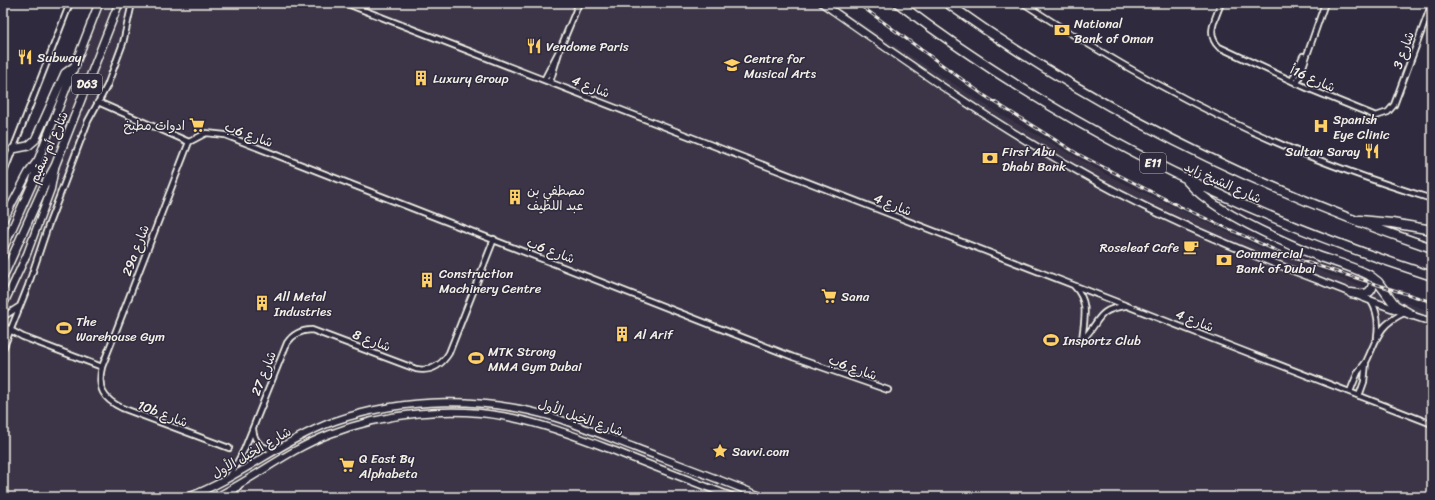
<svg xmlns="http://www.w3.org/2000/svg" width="1435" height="500" font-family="Sriracha,'Playpen Sans Arabic',sans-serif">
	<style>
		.built { fill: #3b3647 }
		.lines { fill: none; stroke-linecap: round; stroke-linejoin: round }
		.street-casing { stroke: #f4f1e8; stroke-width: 8 }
		.secondary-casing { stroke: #f4f1e8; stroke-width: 9 }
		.primary-casing { stroke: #f4f1e8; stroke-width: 10 }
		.highway-casing { stroke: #f4f1e8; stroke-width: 11 }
		.street { stroke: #2f2a3d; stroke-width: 4.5 }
		.secondary { stroke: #2f2a3d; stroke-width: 6 }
		.primary { stroke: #2f2a3d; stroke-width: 7 }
		.highway { stroke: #2f2a3d; stroke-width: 8 }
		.rail-casing { stroke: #f4f1e8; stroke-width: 3 }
		.rail { stroke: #2f2a3d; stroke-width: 1.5; stroke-dasharray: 4.5; stroke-linecap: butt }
		.labels { text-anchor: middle; stroke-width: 3; stroke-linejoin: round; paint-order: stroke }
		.shield { fill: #2f2a3d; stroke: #b9b5b5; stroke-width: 1 }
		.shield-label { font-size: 12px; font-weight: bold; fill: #f4f1e8 }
		.poi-label { font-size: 13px; fill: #f4f1e8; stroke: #2f2a3d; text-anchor: start }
		.street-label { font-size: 13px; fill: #f4f1e8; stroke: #2f2a3d }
	</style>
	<rect width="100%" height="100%" fill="#2f2a3d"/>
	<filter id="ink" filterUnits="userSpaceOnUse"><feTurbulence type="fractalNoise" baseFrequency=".025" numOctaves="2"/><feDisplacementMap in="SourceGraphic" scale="8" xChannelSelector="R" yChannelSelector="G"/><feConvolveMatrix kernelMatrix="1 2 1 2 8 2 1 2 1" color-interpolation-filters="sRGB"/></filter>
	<g filter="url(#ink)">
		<path class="built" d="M104,3H830L998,113L1111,177L1269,252L1432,312V497H3V269Z"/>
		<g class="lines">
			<defs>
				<path id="street" d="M345,3L1432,424
					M1023,3C1104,56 1189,105 1278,143C1328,165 1380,183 1432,199
					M1221,3C1216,18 1205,34 1219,47L1307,88L1376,116L1388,112L1394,105L1432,3
					M544,80L560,49L579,3
					M1292,81L1303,56
					M550,82L560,49
					M1297,84L1325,3
					M98,102L189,142
					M3,175L70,3
					M1074,286C1090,302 1084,320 1082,340
					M1371,301C1378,312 1379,323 1377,336
					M3,317L20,306
					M3,326L23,337L102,367
					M1082,340C1101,322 1095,310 1125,306
					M3,349L28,286L48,226L88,121L107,86L123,43L132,3
					M1350,392C1352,386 1355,379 1358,372C1361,368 1365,364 1367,360C1378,336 1379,325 1404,313
					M1359,396L1364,382L1366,362
					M253,429C254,443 264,451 277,448
					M229,448L122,408C103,399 97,388 102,367L189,142L206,133L225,135L793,357L888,390
					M230,476L244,450L287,343C293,334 301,330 312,330L416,369C431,372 441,366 449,353L494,239
					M229,497L239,486"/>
				<path id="secondary" d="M822,3C906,62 989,121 1078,171C1154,215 1235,249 1318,280C1356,295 1393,310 1432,322
					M3,221L28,173L39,158
					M3,306L27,254L51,189L55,168
					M188,497C240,478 282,440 335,421C405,397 485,396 556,418C583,427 610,438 636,448C678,464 721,480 763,497
					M216,497C255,478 288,450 330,434C385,413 450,406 508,417C545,424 580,438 615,451C654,467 694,482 733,497"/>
				<path id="primary" d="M13,149L28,146L35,140L65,73L76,65
					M3,249L33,182L39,158L99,3
					M3,277L44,186L55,166L119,3"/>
				<path id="highway" d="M898,3C1060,126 1239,214 1432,276
					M947,3C1095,109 1260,190 1432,248
					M1188,182C1214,212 1281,241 1318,256C1335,262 1353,267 1369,275L1378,282L1395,305L1412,315
					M1360,220L1392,223L1432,230
					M1351,293C1366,296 1374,294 1373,278"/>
			</defs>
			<use href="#street" class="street-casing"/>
			<use href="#secondary" class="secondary-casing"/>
			<use href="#primary" class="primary-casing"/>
			<use href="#highway" class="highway-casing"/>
			<use href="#street" class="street"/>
			<use href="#secondary" class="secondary"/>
			<use href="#primary" class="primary"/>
			<use href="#highway" class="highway"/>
			<defs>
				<path id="rail" d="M857,3L985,96L1078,154L1179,206L1290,257L1432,302"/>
			</defs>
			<use href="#rail" class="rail-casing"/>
			<use href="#rail" class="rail"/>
		</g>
	</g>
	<defs>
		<symbol id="bank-bare" viewBox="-9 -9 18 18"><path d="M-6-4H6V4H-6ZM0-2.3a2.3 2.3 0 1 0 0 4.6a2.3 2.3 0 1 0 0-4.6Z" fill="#ffd166" stroke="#2f2a3d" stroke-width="2.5" paint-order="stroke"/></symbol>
		<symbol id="restaurant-bare" viewBox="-9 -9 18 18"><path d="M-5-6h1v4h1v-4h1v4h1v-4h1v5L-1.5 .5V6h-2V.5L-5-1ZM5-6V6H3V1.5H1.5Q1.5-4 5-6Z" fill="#ffd166" stroke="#2f2a3d" stroke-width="2.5" paint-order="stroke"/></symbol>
		<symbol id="school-bare" viewBox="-9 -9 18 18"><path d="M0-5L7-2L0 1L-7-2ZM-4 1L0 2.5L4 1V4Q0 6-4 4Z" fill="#ffd166" stroke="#2f2a3d" stroke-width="2.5" paint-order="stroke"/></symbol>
		<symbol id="building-bare" viewBox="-9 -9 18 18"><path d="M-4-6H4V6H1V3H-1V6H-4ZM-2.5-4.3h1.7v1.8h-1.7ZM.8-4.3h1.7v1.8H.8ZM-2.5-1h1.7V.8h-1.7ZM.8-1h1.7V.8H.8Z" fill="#ffd166" stroke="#2f2a3d" stroke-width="2.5" paint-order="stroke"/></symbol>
		<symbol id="supermarket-bare" viewBox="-9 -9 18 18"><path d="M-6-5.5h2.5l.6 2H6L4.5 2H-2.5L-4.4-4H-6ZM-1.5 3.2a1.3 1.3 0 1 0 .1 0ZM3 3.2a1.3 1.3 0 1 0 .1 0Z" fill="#ffd166" stroke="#2f2a3d" stroke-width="2.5" paint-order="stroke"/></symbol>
		<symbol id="hospital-bare" viewBox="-9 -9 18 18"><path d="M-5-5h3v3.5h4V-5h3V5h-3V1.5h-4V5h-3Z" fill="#ffd166" stroke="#2f2a3d" stroke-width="2.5" paint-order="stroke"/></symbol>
		<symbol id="cafe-bare" viewBox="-9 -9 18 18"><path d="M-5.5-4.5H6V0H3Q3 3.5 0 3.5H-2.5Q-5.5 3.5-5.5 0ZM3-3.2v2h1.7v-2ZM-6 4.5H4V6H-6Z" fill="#ffd166" stroke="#2f2a3d" stroke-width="2.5" paint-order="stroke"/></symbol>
		<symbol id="stadium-bare" viewBox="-9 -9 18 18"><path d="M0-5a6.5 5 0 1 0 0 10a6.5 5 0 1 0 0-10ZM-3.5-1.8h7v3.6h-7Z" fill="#ffd166" stroke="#2f2a3d" stroke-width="2.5" paint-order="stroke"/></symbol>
		<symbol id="sight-bare" viewBox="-9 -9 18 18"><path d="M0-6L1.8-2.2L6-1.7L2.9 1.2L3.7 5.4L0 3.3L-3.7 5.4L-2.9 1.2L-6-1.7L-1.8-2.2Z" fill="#ffd166" stroke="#2f2a3d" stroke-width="2.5" paint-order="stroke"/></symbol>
	</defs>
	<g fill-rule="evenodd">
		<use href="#bank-bare" x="1051" y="19" width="22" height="22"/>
		<use href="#restaurant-bare" x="523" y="35" width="22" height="22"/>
		<use href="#restaurant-bare" x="14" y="46" width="22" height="22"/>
		<use href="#school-bare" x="721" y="54" width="22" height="22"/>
		<use href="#building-bare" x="410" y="67" width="22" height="22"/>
		<use href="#supermarket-bare" x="186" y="114" width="22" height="22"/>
		<use href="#hospital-bare" x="1310" y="115" width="22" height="22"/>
		<use href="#restaurant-bare" x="1361" y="140" width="22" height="22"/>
		<use href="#bank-bare" x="979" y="147" width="22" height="22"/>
		<use href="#building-bare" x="504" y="186" width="22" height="22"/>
		<use href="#cafe-bare" x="1180" y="236" width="22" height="22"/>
		<use href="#bank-bare" x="1213" y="249" width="22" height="22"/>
		<use href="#building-bare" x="416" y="269" width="22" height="22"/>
		<use href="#supermarket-bare" x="818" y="285" width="22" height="22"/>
		<use href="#building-bare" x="251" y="292" width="22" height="22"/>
		<use href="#stadium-bare" x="53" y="317" width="22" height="22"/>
		<use href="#building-bare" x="611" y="323" width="22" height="22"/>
		<use href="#stadium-bare" x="1040" y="329" width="22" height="22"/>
		<use href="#stadium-bare" x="465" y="347" width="22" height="22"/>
		<use href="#sight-bare" x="709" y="440" width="22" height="22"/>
		<use href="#supermarket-bare" x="336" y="454" width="22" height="22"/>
	</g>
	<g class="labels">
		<g class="shield">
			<rect x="72" y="74" width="30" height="20" rx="3"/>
			<rect x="1140" y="153" width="26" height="20" rx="3"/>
		</g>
		<g class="shield-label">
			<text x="87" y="88">D63</text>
			<text x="1153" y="167">E11</text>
		</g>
		<g class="poi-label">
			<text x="1074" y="28">National<tspan x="1074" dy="15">Bank of Oman</tspan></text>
			<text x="546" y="51">Vendome Paris</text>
			<text x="37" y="62">Subway</text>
			<text x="744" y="63">Centre for<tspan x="744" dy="15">Musical Arts</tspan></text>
			<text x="433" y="83">Luxury Group</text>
			<text x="1333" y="124">Spanish<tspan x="1333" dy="15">Eye Clinic</tspan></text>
			<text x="185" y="130" text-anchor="end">ادوات مطبخ</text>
			<text x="1002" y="156">First Abu<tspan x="1002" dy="15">Dhabi Bank</tspan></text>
			<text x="1360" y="156" text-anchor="end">Sultan Saray</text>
			<text x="527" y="195">مصطفي بن<tspan x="527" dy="15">عبد اللطيف</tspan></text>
			<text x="1179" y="252" text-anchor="end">Roseleaf Cafe</text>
			<text x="1236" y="258">Commercial<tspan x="1236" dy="15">Bank of Dubai</tspan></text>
			<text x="439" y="278">Construction<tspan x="439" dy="15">Machinery Centre</tspan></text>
			<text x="274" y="301">All Metal<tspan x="274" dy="15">Industries</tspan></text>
			<text x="841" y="301">Sana</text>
			<text x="76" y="326">The<tspan x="76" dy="15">Warehouse Gym</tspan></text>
			<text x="634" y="339">Al Arif</text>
			<text x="1063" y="345">Insportz Club</text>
			<text x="488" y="356">MTK Strong<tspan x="488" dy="15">MMA Gym Dubai</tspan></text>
			<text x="732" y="456">Savvi.com</text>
			<text x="359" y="463">Q East By<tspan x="359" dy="15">Alphabeta</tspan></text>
		</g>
		<g class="street-label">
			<text transform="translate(1403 50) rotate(-70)" y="5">شارع 3</text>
			<text transform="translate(1313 78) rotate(24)" y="5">شارع 16أ</text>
			<text transform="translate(591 86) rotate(21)" y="5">شارع 4</text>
			<text transform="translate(249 134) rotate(20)" y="5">شارع 6ب</text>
			<text transform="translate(48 147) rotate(-66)" y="5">شارع أم سقيم</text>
			<text transform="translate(1223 182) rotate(24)" y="5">شارع الشيخ زايد</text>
			<text transform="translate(893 204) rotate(22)" y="5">شارع 4</text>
			<text transform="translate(135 250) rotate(-69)" y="5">29a شارع</text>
			<text transform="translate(551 250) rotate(21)" y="5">شارع 6ب</text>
			<text transform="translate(1195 320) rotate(22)" y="5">شارع 4</text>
			<text transform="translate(372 340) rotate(21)" y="5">شارع 8</text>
			<text transform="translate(853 367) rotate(20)" y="5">شارع 6ب</text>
			<text transform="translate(263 373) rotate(-68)" y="5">شارع 27</text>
			<text transform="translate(163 413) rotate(21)" y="5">10b شارع</text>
			<text transform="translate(581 417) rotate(19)" y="5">شارع الخيل الأول</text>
			<text transform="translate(251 452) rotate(-30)" y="5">شارع الخيل الأول</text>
		</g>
	</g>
	<rect width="1435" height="500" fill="none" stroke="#2f2a3d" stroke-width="16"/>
	<rect x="8" y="8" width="1419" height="484" fill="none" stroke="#f4f1e8" stroke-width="1.5" filter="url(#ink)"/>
</svg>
